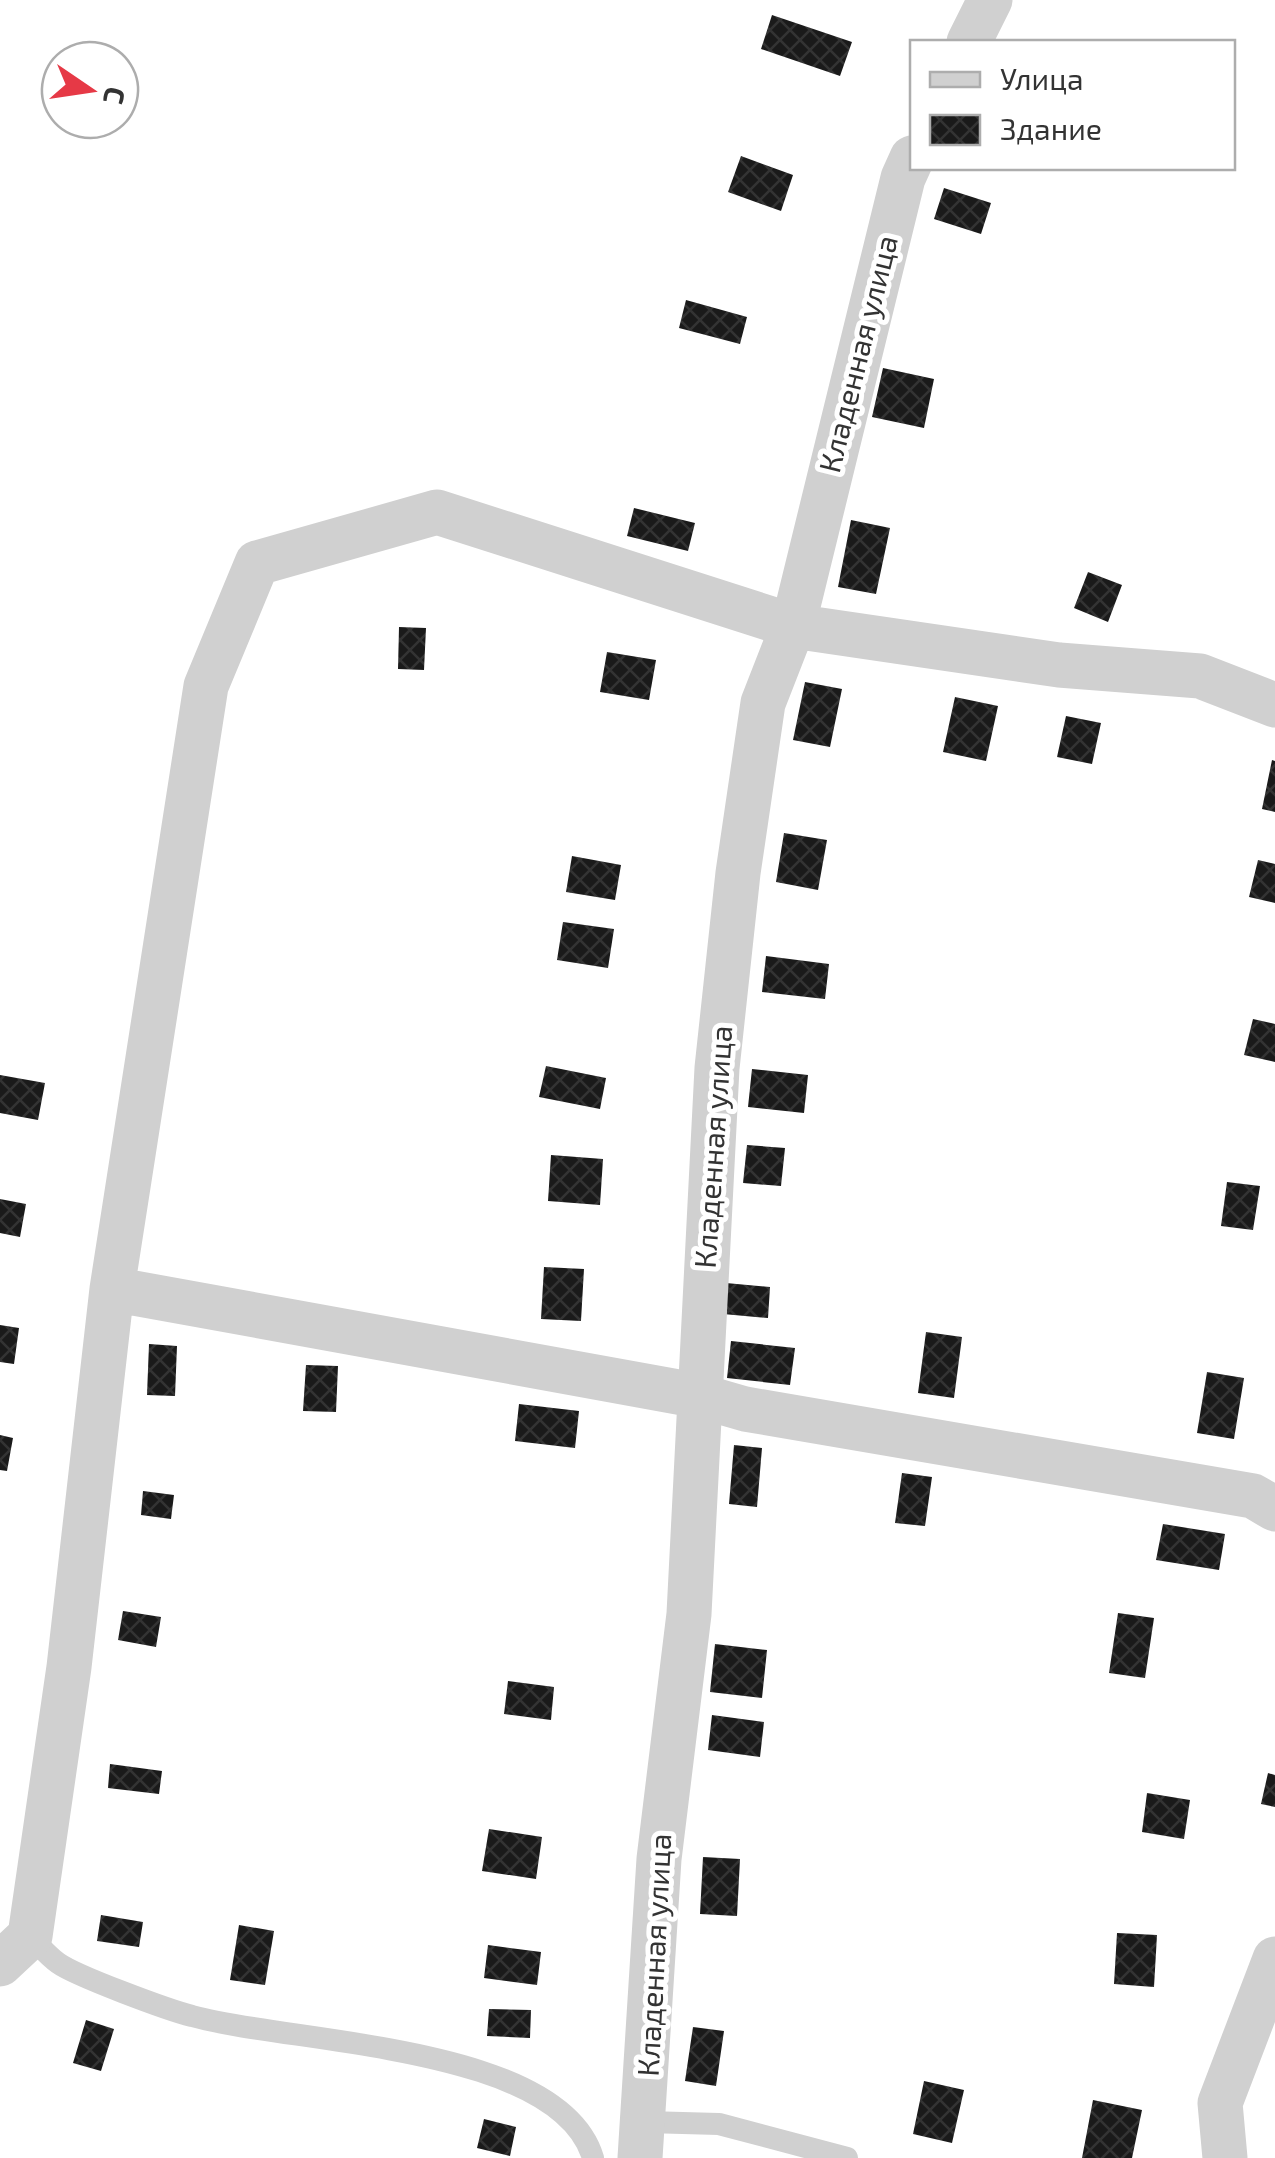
<svg xmlns="http://www.w3.org/2000/svg" width="1275" height="2158" font-family="'Exo 2',sans-serif">
	<style>
		.building { fill: url(#building-cross-hatch) }
		.lines { fill: none; stroke-linecap: round; stroke-linejoin: round }
		.lane { stroke: #d0d0d0; stroke-width: 22 }
		.street { stroke: #d0d0d0; stroke-width: 45 }
		.labels { text-anchor: middle; stroke-width: 10; stroke-linejoin: round; paint-order: stroke }
		.street-label { font-size: 30px; fill: #333; stroke: #fff }
	</style>
	<defs>
		<pattern id="building-cross-hatch" width="8" height="8" patternUnits="userSpaceOnUse" patternTransform="scale(2.5)"><rect width="8" height="8" fill="#1a1a1a"/><path d="M0 0l8 8M0 8l8-8" fill="none" stroke="#333"/></pattern>
	</defs>
	<rect width="100%" height="100%" fill="#fff"/>
	<path class="building" d="M772,15L852,42L840,76L761,49Z
		M741,156L793,175L781,211L728,192Z
		M944,188L991,203L981,234L934,219Z
		M686,300L747,317L740,344L679,328Z
		M883,368L934,379L924,428L872,417Z
		M634,508L695,523L688,551L627,536Z
		M851,520L890,528L876,594L838,587Z
		M1088,572L1122,585L1108,622L1074,608Z
		M399,627L426,628L424,670L398,669Z
		M607,652L656,660L649,700L600,692Z
		M805,682L842,689L830,747L793,740Z
		M955,697L998,706L986,761L943,752Z
		M1066,716L1101,723L1092,764L1057,757Z
		M1272,760L1275,761V812L1262,809Z
		M784,833L827,840L818,890L776,882Z
		M572,856L621,865L615,900L566,892Z
		M1258,860L1275,864V903L1249,897Z
		M563,922L614,929L608,968L557,960Z
		M766,956L829,964L825,999L762,992Z
		M1253,1019L1275,1024V1062L1244,1055Z
		M546,1066L606,1078L600,1109L539,1097Z
		M752,1069L808,1075L804,1113L748,1107Z
		M0,1075L45,1083L38,1120L0,1113Z
		M747,1145L785,1148L781,1186L743,1183Z
		M551,1155L603,1159L600,1205L548,1201Z
		M1227,1182L1260,1186L1253,1230L1221,1226Z
		M0,1199L26,1204L20,1237L0,1233Z
		M544,1267L584,1269L581,1321L541,1319Z
		M726,1283L770,1287L768,1318L723,1314Z
		M0,1325L19,1328L14,1364L0,1362Z
		M926,1332L962,1337L954,1398L918,1393Z
		M731,1341L795,1348L790,1385L727,1378Z
		M149,1344L177,1346L175,1396L147,1395Z
		M306,1365L338,1366L336,1412L303,1411Z
		M1207,1372L1244,1378L1234,1439L1197,1433Z
		M519,1404L579,1411L575,1448L515,1441Z
		M0,1435L13,1438L7,1471L0,1470Z
		M734,1445L762,1448L757,1507L729,1504Z
		M902,1473L932,1477L925,1526L895,1523Z
		M143,1491L174,1495L171,1519L141,1515Z
		M1163,1524L1225,1534L1219,1570L1156,1560Z
		M123,1611L161,1617L156,1647L118,1640Z
		M1118,1613L1154,1618L1145,1678L1109,1673Z
		M715,1644L767,1650L762,1698L710,1692Z
		M508,1681L554,1687L551,1720L504,1714Z
		M712,1715L764,1722L760,1757L708,1750Z
		M110,1764L162,1771L159,1794L108,1788Z
		M1268,1773L1275,1775V1807L1261,1804Z
		M1147,1793L1190,1800L1184,1839L1142,1832Z
		M489,1829L542,1837L536,1879L482,1871Z
		M703,1857L740,1859L737,1916L700,1914Z
		M101,1915L143,1922L139,1947L97,1941Z
		M239,1925L274,1931L265,1985L230,1980Z
		M1117,1933L1157,1935L1154,1987L1114,1984Z
		M488,1945L541,1952L537,1985L484,1978Z
		M489,2009L531,2010L530,2038L487,2036Z
		M86,2020L114,2029L101,2071L73,2063Z
		M693,2027L724,2031L716,2086L685,2081Z
		M924,2081L964,2090L952,2143L913,2134Z
		M1093,2100L1142,2110L1132,2158H1082Z
		M484,2119L516,2127L510,2156L477,2148Z"/>
	<g class="lines">
		<path class="lane" d="M30,1936C39,1945 48,1956 58,1963C76,1976 168,2010 192,2016C292,2044 559,2044 593,2158
			M646,2122L719,2124L847,2158"/>
		<path class="street" d="M969,42L990,0
			M112,1289L700,1396L745,1409L1253,1496L1275,1509
			M0,1964L30,1936L69,1667L112,1289L206,686L257,563L437,512L793,626L1059,665L1200,676L1275,705
			M640,2158L659,1859L689,1614L717,1068L738,873L763,703L793,626L903,178L912,158
			M1225,2158L1220,2103L1275,1959"/>
	</g>
	<g class="labels">
		<g class="street-label">
			<text transform="translate(859 354) rotate(-76)" y="10">Кладенная улица</text>
			<text transform="translate(714 1147) rotate(-86)" y="10">Кладенная улица</text>
			<text transform="translate(655 1955) rotate(-87)" y="10">Кладенная улица</text>
		</g>
	</g>
	<rect x="910" y="40" width="325" height="130" fill="#ffffff" stroke="#adadad" stroke-width="2.5"/>
	<rect x="930" y="72" width="50" height="15" fill="#d0d0d0" stroke="#adadad" stroke-width="2.5"/>
	<text x="1000" y="90" font-size="30" fill="#333333">Улица</text>
	<rect x="930" y="115" width="50" height="30" fill="url(#building-cross-hatch)" stroke="#adadad" stroke-width="2.5"/>
	<text x="1000" y="140" font-size="30" fill="#333333">Здание</text>
	<g transform="translate(90 90) rotate(103)"><circle r="48" fill="#ffffff" stroke="#adadad" stroke-width="2.5"/>
	<path d="M0-8L18 38L0 25L-18 38Z" fill="#e63946"/>
	<text y="-15" font-size="28" font-weight="bold" text-anchor="middle" fill="#333333">С</text>
	</g>
</svg>
